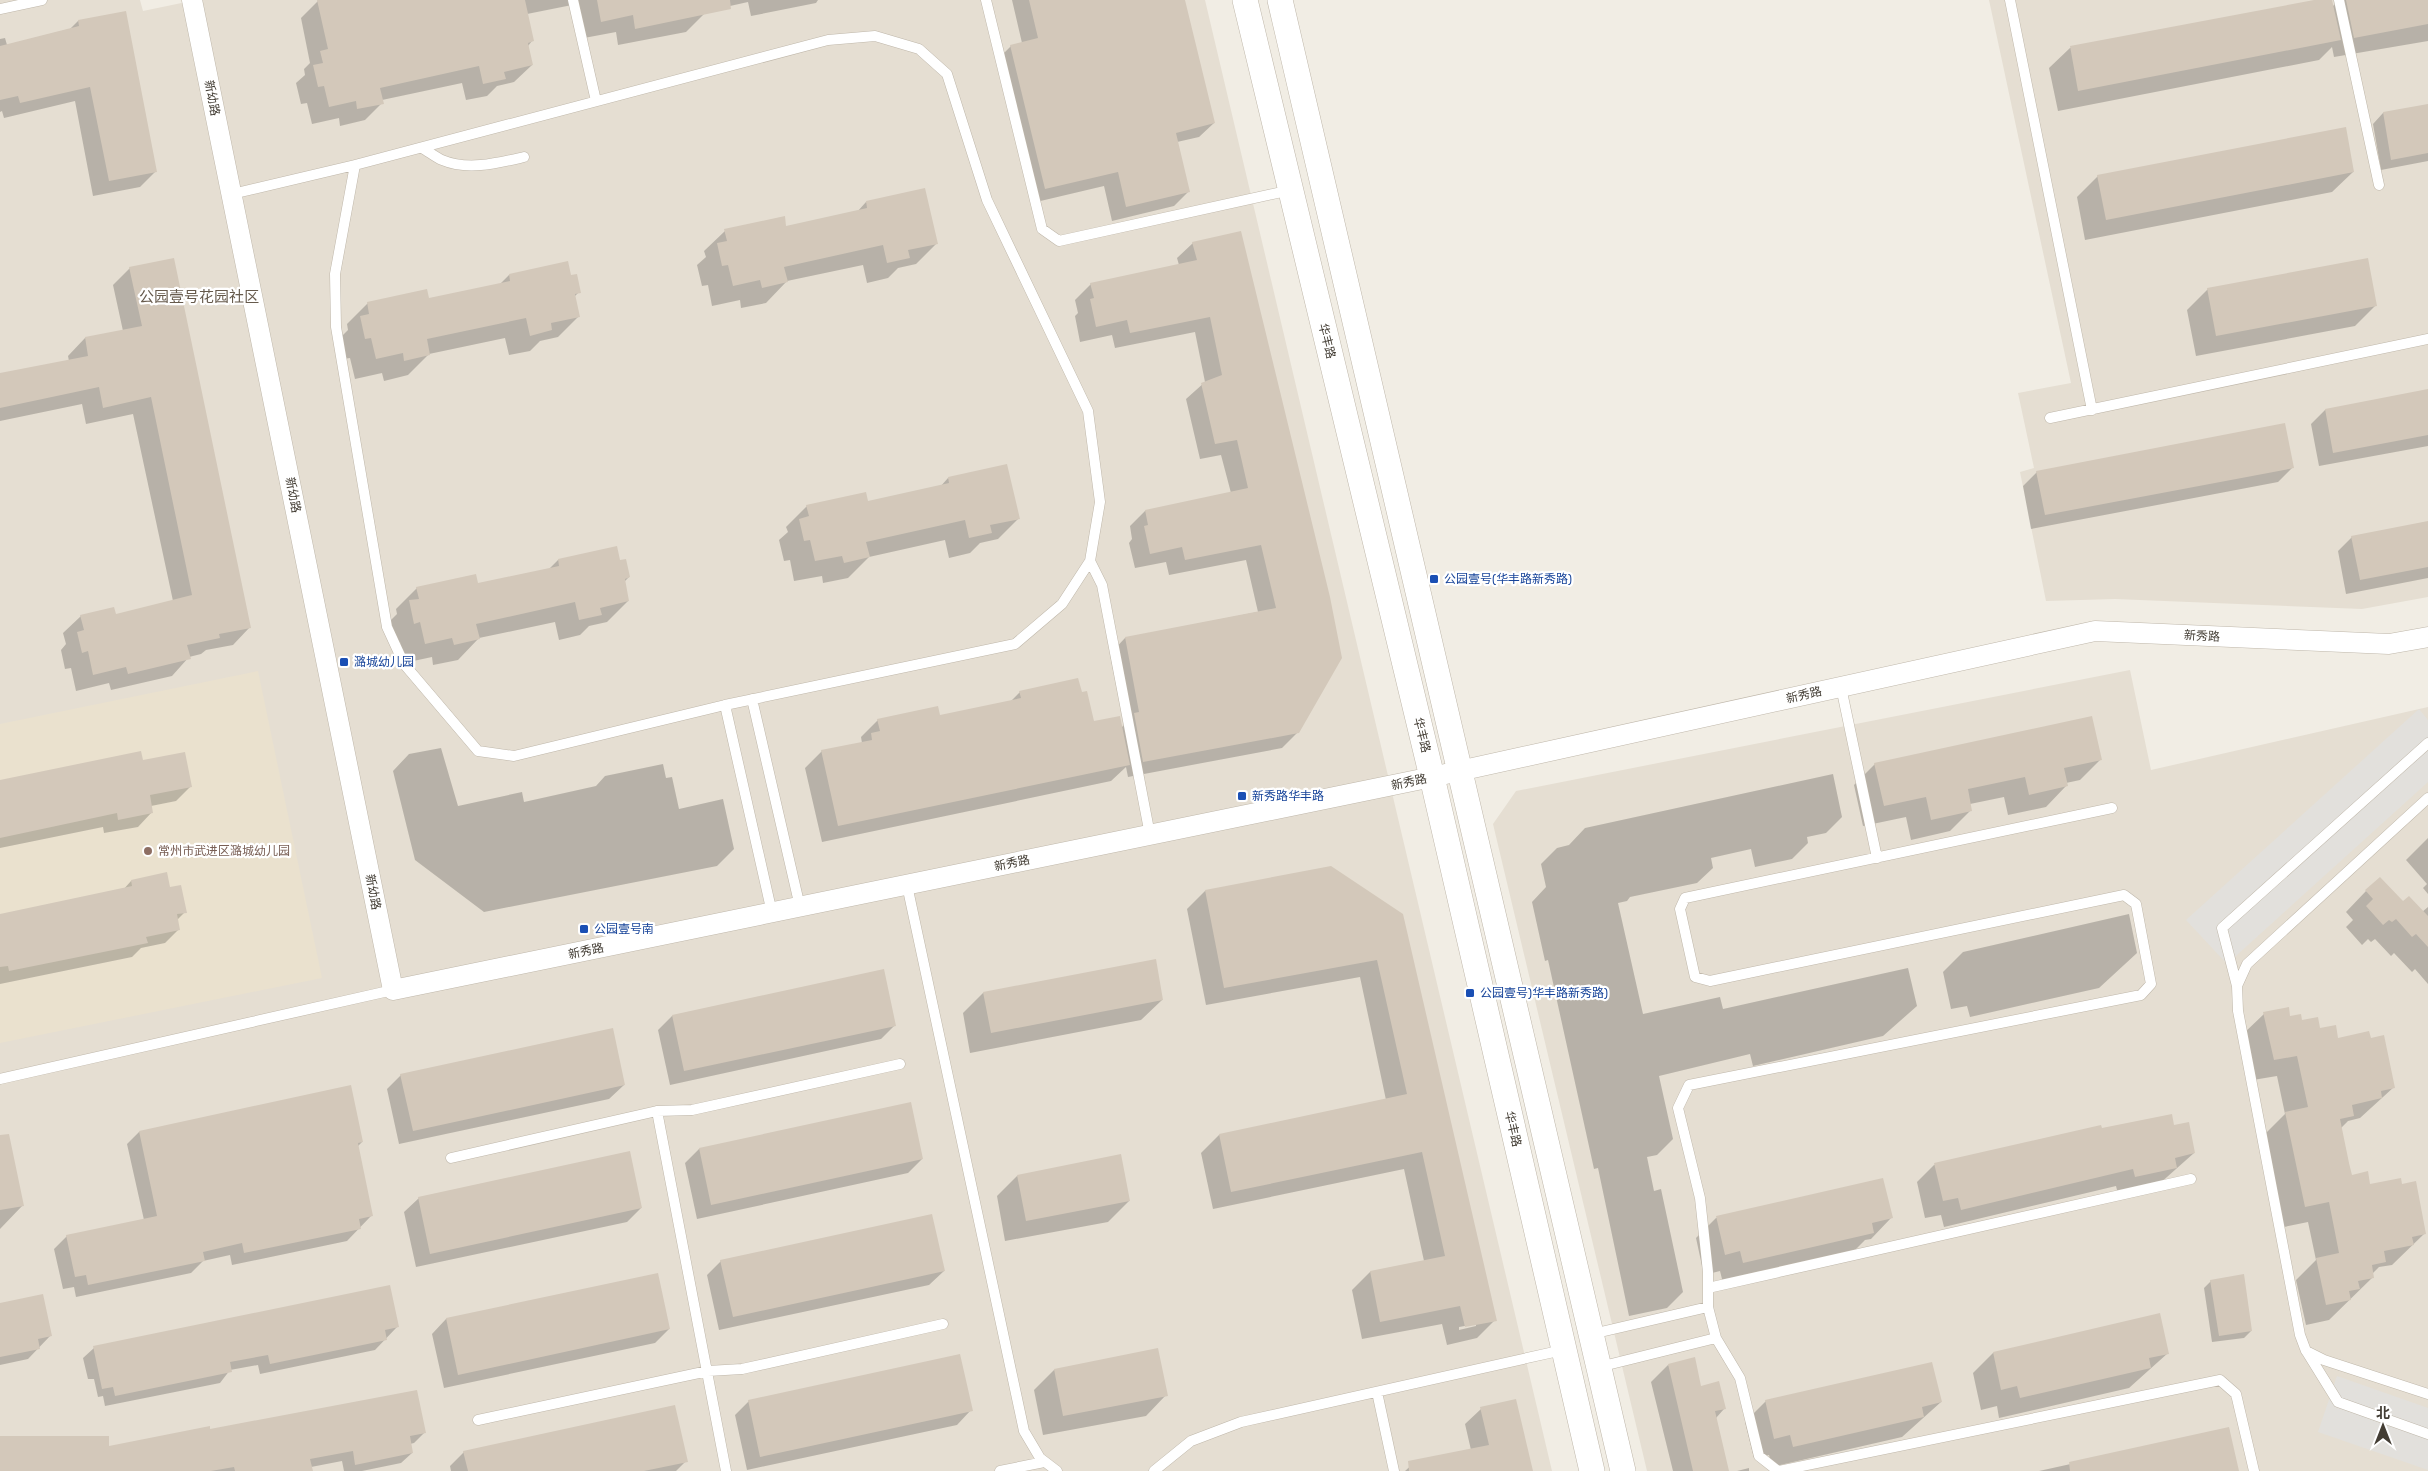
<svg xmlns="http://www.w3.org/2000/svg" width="2428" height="1471" font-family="Rubik,'Noto Sans SC',sans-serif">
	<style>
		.residential { fill: #e5ded2 }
		.education { fill: #eae1ce }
		.parking { fill: #e2e0dc }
		.shadow { fill: #0003; fill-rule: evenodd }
		.building { fill: #d3c8ba }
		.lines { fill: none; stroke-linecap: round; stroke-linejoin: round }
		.service-casing { stroke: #bfb7aa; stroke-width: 11 }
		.minor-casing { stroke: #bfb7aa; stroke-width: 21 }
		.tertiary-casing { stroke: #bfb7aa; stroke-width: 26 }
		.service { stroke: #fff; stroke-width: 10 }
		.minor { stroke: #fff; stroke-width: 20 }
		.tertiary { stroke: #fff; stroke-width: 25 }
		.transit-dot { fill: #1a4fb4; stroke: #fff; stroke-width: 2 }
		.education-dot { fill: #8d6e63; stroke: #fff; stroke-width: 2 }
		.labels { text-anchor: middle; stroke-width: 4.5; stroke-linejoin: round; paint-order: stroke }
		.street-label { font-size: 12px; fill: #433d34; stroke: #fff }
		.transit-label { font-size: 12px; fill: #164399; stroke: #fff; text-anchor: start }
		.education-label { font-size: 12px; fill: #785e54; stroke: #fff; text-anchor: start }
		.quarter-label { font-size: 15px; fill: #665a4c; stroke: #fff }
	</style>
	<rect width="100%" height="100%" fill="#f1ede4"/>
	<path class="residential" d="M0,0H140L143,11L196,0H1205L1552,1471H0Z
		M1989,0H2428V597L2362,609L2115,599L2046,601L2020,472L2034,468L2018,393L2071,383Z
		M2130,670L2151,770L2428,707V1471H1647L1493,824L1516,791Z"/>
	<path class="education" d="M258,671L322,978L0,1043V724Z"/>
	<path class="parking" d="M2419,709L2428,720V782L2227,964L2186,920Z
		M2337,1376L2428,1408V1470L2318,1432Z"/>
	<path class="shadow" d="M323,0H818L816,3L751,16L748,2L703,12L704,14L686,32L618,45L616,32L584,38L577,4L527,14L532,41L528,46L532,65L514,82L497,86L487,96L466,100L462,83L382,100V103L365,120L340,126L339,118L312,124L307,103L301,104L296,83L305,75L304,69L310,63L301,18L318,1Z
		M1012,0H1184L1214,123L1199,137L1177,142L1188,192L1174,206L1112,221L1104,186L1032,203L997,60L1011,46L1022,43Z
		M2321,0H2331L2332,7L2339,0H2428V41L2334,57L2332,47L2319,60L2058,111L2049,68L2070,48Z
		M125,12L156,171L140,187L93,196L75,101L4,118L2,111L0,112V39L5,38L7,45L70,29L78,21Z
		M2428,105V161L2381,170L2373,124L2383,113Z
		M2353,172L2332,192L2085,240L2077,197L2098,176Z
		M866,202L936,244L916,264L898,268L888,278L867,283L863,265L787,281L766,303L741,308L740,300L712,306L708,285L702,286L697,265L706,257L704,251L725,231L785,227L857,212Z
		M1240,232L1298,732L1282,748L1128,777L1126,767L1111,781L822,842L805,768L822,751L862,743L861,737L878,720L939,717L1011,701L1020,692L1093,722L1121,728L1124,725L1110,654L1125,638L1258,612L1246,560L1169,575L1166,562L1135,568L1129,543L1132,539L1130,526L1145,511L1231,493L1221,455L1200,459L1186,399L1205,382L1195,332L1115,348L1112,335L1080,342L1075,316L1078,313L1075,300L1091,284L1179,265L1177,258L1193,243Z
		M130,268L250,627L233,645L206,650L201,654L189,657L172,676L111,690L109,683L76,691L71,668L65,669L61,650L66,644L63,633L81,616H115L173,601L133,414L86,424L82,404L0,421V374L69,361L68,356L85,338L123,331L113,285Z
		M509,275L570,277L579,292L574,297L579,316L558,337L540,341L530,351L509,355L505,338L429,354L408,375L384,381L382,373L355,379L350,358L344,359L340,338L348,330L347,324L368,303L428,300L500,284Z
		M2208,289L2376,305L2355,326L2196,356L2187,310Z
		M2428,390V446L2319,466L2311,424L2325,410Z
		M2293,467L2278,482L2031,529L2023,486L2037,472Z
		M948,478L1018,519L998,539L980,543L970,553L949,558L945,540L869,557L848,578L823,583L822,576L794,581L790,560L784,561L779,540L788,532L786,527L807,506L867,503L940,487Z
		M2428,522V578L2346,594L2338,551L2352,537Z
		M558,560L619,561L629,577L624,582L628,601L607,622L589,626L580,635L559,640L555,622L479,638L458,660L433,665L432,657L404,663L400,642L394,643L389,622L397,614L396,609L417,588L477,584L549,569Z
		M441,748L458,806L522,792L524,802L596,786L605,776L663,764L666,778L672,777L679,809L723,799L734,849L717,866L484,912L415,860L393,771L409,754Z
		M2100,760L2080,780L2066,783V786L2046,807L2008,815L2004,797L1970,804L1971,810L1950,831L1911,840L1906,817L1863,826L1854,785L1875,764Z
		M142,762L191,786L176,801L151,806L152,812L138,827L104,833L103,827L0,848V781Z
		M1833,774L1842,817L1826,833L1807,837L1808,843L1792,859L1755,867L1751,849L1711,858L1713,868L1697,883L1630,897L1627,901L1618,903L1643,1014L1720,997L1723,1009L1908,968L1917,1006L1883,1036L1753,1066L1750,1054L1659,1076L1673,1139L1657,1155L1647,1157L1654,1191L1661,1189L1683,1292L1667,1308L1629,1316L1598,1168L1594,1169L1548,960L1545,961L1532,902L1546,887L1541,864L1557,848L1569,845L1585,828Z
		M2428,838V894L2423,888L2427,884L2406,860Z
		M131,881L170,889L185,912L177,920L179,929L165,943L141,948L132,957L0,984V915L123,890Z
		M1205,891L1401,915L1495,1320L1477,1338L1447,1345L1442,1324L1362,1339L1352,1290L1370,1272L1424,1261L1404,1169L1213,1209L1201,1153L1219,1135L1386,1100L1360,977L1206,1005L1187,909ZM1476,1324V1326L1459,1330V1327Z
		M2366,891L2422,912L2428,907V984L2415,969L2412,972L2394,953L2391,956L2375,939L2371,942L2368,939L2362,945L2346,927L2353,920L2346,912Z
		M2129,914L2137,953L2099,988L1970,1017L1967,1006L1951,1009L1943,972L1963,952Z
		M983,993L1162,1000L1141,1020L970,1053L963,1013Z
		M2264,1014L2289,1017L2337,1039L2394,1087L2360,1118L2348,1121L2341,1128L2351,1176L2369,1185H2401L2425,1233L2392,1265L2379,1267L2372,1274L2373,1277L2329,1320L2306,1325L2296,1280L2316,1260L2308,1222L2284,1227L2265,1134L2285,1114L2277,1076L2253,1080L2243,1034Z
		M672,1016L895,1025L881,1039L670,1085L658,1030Z
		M401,1075L624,1085L609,1099L399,1144L387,1089Z
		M910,1104L922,1159L908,1173L697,1219L685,1163L699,1149Z
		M2100,1126L2101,1130L2173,1127L2194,1153L2158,1185L2118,1194L2116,1186L1944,1227L1941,1215L1925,1218L1917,1182L1934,1165Z
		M139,1132L362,1142L357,1147L371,1216L347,1241L232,1265L230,1255L203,1261L191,1273L76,1297L74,1287L63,1289L54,1249L67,1236L144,1220L127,1144Z
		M0,1168L23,1205L0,1229Z
		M1017,1176L1129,1201L1108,1222L1005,1241L997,1196Z
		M1882,1179L1891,1218L1871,1239L1865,1240L1852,1253L1723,1283L1720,1271L1704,1275L1696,1238L1716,1218Z
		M419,1198L641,1208L627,1222L416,1267L404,1212Z
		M721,1261L944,1271L929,1285L719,1330L707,1275Z
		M657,1274L669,1329L655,1343L444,1388L432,1334L446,1319Z
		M2211,1281L2251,1331L2244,1338L2212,1342L2204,1288Z
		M0,1304L51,1335L28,1359L0,1365Z
		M397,1327L375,1350L260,1374L258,1365L230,1370L220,1383L105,1406L103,1396L98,1397L94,1379H88L83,1358L94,1348Z
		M1993,1353H2168L2129,1388L1999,1418L1997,1406L1981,1410L1973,1373Z
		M1668,1365L1700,1387L1724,1409L1716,1418L1728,1471H1673L1651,1382Z
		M1054,1370L1166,1395L1146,1416L1043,1435L1034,1390Z
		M749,1401L971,1410L957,1425L747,1470L735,1415Z
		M1766,1401L1941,1402L1902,1437L1772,1467L1769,1455L1754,1458L1745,1422Z
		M1481,1409L1532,1471H1405L1416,1461L1471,1450L1465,1424Z
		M2229,1429L2236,1471H2039Z
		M209,1431L425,1432L414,1443L410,1444L412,1453L401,1463L362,1471H344L342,1461L311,1467V1471H112Z
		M464,1452L686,1461L676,1471H451L450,1466Z
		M1749,1468V1471H1737Z"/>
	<path class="building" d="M317,0H525L534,41L528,43L533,65L504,72L506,79L483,84L479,66L380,88L384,104L357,109L356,101L329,107L324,86L318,87L313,65L323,63L320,51L328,49Z
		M597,0H730L731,9L635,29L633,15L601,22Z
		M1029,0H1185L1215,123L1176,133L1190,192L1126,207L1118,172L1045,189L1010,45L1038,38Z
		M2314,0H2332L2341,40L2078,91L2070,46Z
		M2346,0H2428V24L2354,38Z
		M126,11L157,172L109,181L90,87L20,103L18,96L0,100V46L79,26L78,20Z
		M2428,104V153L2391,160L2383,112Z
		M2346,127L2354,172L2106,220L2097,175Z
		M925,188L938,244L908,250L910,258L887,263L883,245L784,267L788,282L762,288L760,280L733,286L728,265L722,266L717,243L727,241L724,229L785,216L786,226L867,208L866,201Z
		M1241,231L1330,597L1342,658L1299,733L1143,762L1134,713L1139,712L1125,637L1276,608L1261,545L1185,560L1182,547L1150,554L1144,526L1148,525L1145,510L1248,488L1237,440L1215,444L1201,383L1222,375L1210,317L1130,333L1127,320L1096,327L1090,299L1094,298L1090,283L1197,260L1192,242Z
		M174,258L251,628L219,634L220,638L187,645L191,659L128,674L126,667L93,675L88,651L82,653L77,632L84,630L80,615L114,607L116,614L192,595L151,397L103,408L99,387L0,408V373L88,356L85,337L142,326L129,267Z
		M2368,258L2377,306L2216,336L2207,288Z
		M568,261L571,275L577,274L581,293L575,294L580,317L551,323L552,330L530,336L526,318L427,339L430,355L404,361L403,353L376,359L371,338L365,339L360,316L369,314L367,302L427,289L429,298L510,281L509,274Z
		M2428,389V435L2333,453L2325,409Z
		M2285,423L2294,468L2045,515L2036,471Z
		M1007,464L1020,519L990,525L992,533L969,538L965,520L866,542L870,557L844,563L842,556L815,561L810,540L804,541L799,519L809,516L806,505L866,492L868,501L949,483L948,477Z
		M2428,521V567L2360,580L2351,536Z
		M617,546L620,560L626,559L630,577L625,579L629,601L600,608L602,615L579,620L575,602L476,624L480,639L454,645L452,638L425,644L420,622L414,624L409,600L419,599L416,587L476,574L478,583L559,566L558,559Z
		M1078,678L1082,692L1087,691L1094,721L1120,716L1130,765L838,826L821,750L872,740L871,733L880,731L877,719L938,706L940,715L1021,698L1019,691Z
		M2092,716L2102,760L2064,768L2068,786L2029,795L2025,777L1968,789L1972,811L1931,820L1926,797L1884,806L1874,763Z
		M141,751L143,760L185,752L192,787L150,795L153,813L118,820L117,813L0,838V780Z
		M1331,866L1403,914L1497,1321L1465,1327L1460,1306L1380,1322L1370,1271L1445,1256L1422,1152L1231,1192L1219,1134L1407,1094L1377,960L1224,988L1205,890Z
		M167,872L170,887L181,885L187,913L177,914L180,930L146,937L148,943L9,971L8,966L0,967V914L132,886L131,880Z
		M2380,877L2403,901L2409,896L2428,916V947L2416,934L2412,937L2396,919L2392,922L2389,920L2383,925L2366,906L2373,899L2365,890Z
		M1156,959L1163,1000L991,1033L983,992Z
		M884,969L896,1026L684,1071L672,1015Z
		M2289,1007L2290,1016L2301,1014L2302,1020L2318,1017L2320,1028L2336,1025L2338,1038L2369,1031L2371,1038L2384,1035L2395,1088L2381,1091L2382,1098L2352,1105L2354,1116L2340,1119L2349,1163L2352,1175L2368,1171L2370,1184L2401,1178L2402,1184L2416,1181L2426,1234L2412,1237L2414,1245L2384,1251L2386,1262L2372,1265L2374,1278L2358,1281L2360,1289L2349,1291L2351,1300L2326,1305L2316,1258L2339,1253L2329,1202L2305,1207L2285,1112L2308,1107L2297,1056L2274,1060L2263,1012Z
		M613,1028L625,1085L413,1131L400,1074Z
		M351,1085L363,1142L358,1143L373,1216L359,1219L361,1229L244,1253L242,1243L203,1252L205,1261L88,1285L86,1275L75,1277L66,1235L157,1216L139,1131Z
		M911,1102L923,1159L711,1205L699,1148Z
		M2172,1114L2174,1125L2189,1122L2195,1153L2175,1158L2177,1168L2135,1177L2133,1169L1961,1210L1958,1198L1943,1201L1934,1163L2101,1125L2102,1128Z
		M9,1134L24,1206L0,1210V1135Z
		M630,1151L642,1208L430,1254L418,1197Z
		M1121,1154L1130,1201L1026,1221L1017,1175Z
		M1883,1178L1893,1218L1872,1223L1874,1233L1743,1263L1740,1251L1725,1255L1716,1216Z
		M932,1214L945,1271L733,1317L720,1260Z
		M658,1273L670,1329L458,1375L446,1318Z
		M2244,1274L2252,1331L2219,1336L2210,1280Z
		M390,1285L399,1327L385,1330L387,1340L270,1364L268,1355L230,1362L232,1372L115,1396L113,1387L102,1389L93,1346Z
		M43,1294L52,1336L38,1339L40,1349L0,1357V1303Z
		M2160,1313L2169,1354L2149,1358L2151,1368L2020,1398L2017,1386L2001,1390L1993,1352Z
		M1158,1348L1168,1396L1063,1416L1054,1369Z
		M960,1354L973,1411L760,1457L748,1400Z
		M1695,1357L1701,1386L1719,1381L1726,1409L1715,1411L1729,1471H1693L1668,1364Z
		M1932,1362L1942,1402L1922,1407L1924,1417L1793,1447L1790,1435L1774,1439L1765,1400Z
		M417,1390L426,1433L410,1436L413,1453L355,1465L353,1451L310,1459L313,1471H235L234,1467L211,1471H0V1436H109V1446L210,1426V1429Z
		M1516,1399L1533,1471H1409L1408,1461L1489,1445L1480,1407Z
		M675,1405L688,1462L644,1471H468L463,1451Z
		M2229,1427L2239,1471H2070L2069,1462Z"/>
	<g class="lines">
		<defs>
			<path id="service" d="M573,0L596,101
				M986,0L1042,229L1059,241L1291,190
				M2010,0L2092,410
				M2339,0L2379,185
				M0,9L42,0
				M422,148C428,151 435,157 442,160C468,171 498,163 524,157
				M232,194L355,165L828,40L875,36L919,49L947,74L987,200L1088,411L1100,502L1090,561L1062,604L1015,644L725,705L514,756L478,751L404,664L387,627L336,327L335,274L355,165
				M2050,418L2428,339
				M1090,561L1102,585L1150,835
				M1841,687L1877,858
				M752,699L800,907
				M725,705L772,913
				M2428,798L2247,964L2237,986L2238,1011L2300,1335L2306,1351L2324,1360L2428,1394
				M2112,808L1685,898L1680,909L1695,977L1710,981L2124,895L2136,904L2151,984L2141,995L1689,1085L1678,1108L1700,1198L1708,1272V1307L1716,1338L1740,1378L1759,1456L1778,1471L2220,1380L2236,1394L2254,1471
				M907,885L1024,1431L1040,1458L1057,1471
				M2237,986L2222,928L2428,743
				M0,1079L393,990
				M657,1111L726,1471
				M451,1158L657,1111L692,1110L900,1064
				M1708,1288L2191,1179
				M1592,1334L1708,1307
				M2307,1352L2338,1402L2428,1434
				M1599,1367L1716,1338
				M1377,1392L1394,1471
				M478,1420L708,1371L742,1369L943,1324
				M1000,1471L1044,1462
				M1154,1471L1191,1441L1241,1422L1563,1350"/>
			<path id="minor" d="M192,0L393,990L1432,777L2095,631L2389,644L2428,637"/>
			<path id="tertiary" d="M1245,0L1432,777L1592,1471
				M1280,0L1623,1471"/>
		</defs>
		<use href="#service" class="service-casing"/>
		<use href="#minor" class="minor-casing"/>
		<use href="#tertiary" class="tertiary-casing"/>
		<use href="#service" class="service"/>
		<use href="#minor" class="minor"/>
		<use href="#tertiary" class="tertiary"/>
	</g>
	<g class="transit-dot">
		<rect x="1429" y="574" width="10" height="10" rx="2.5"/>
		<rect x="339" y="657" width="10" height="10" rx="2.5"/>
		<rect x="1237" y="791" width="10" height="10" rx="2.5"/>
		<rect x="579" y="924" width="10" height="10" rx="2.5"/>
		<rect x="1465" y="988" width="10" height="10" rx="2.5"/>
	</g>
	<circle class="education-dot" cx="148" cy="851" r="5"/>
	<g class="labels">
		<g class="street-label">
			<text transform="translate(212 98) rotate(79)" y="4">新幼路</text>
			<text transform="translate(1327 341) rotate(76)" y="4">华丰路</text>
			<text transform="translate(293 495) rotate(79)" y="4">新幼路</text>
			<text transform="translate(2202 636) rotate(3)" y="4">新秀路</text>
			<text transform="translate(1804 695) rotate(-13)" y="4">新秀路</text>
			<text transform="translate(1422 735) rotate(76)" y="4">华丰路</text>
			<text transform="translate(1409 782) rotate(-12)" y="4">新秀路</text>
			<text transform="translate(1012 863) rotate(-12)" y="4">新秀路</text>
			<text transform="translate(373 892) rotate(79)" y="4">新幼路</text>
			<text transform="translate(586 951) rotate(-12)" y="4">新秀路</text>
			<text transform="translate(1513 1129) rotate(77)" y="4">华丰路</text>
		</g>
		<g class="transit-label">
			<text x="1444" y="583">公园壹号(华丰路新秀路)</text>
			<text x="354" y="666">潞城幼儿园</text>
			<text x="1252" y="800">新秀路华丰路</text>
			<text x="594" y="933">公园壹号南</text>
			<text x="1480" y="997">公园壹号)华丰路新秀路)</text>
		</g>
		<g class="education-label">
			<text x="158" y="855">常州市武进区潞城幼儿园</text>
		</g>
		<g class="quarter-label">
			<text x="199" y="302">公园壹号花园社区</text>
		</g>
	</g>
	<g transform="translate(2383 1426)" stroke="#ffffff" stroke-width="4" paint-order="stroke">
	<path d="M0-4L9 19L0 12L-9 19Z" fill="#433d34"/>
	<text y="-8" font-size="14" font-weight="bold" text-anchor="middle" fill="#433d34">北</text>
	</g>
</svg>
